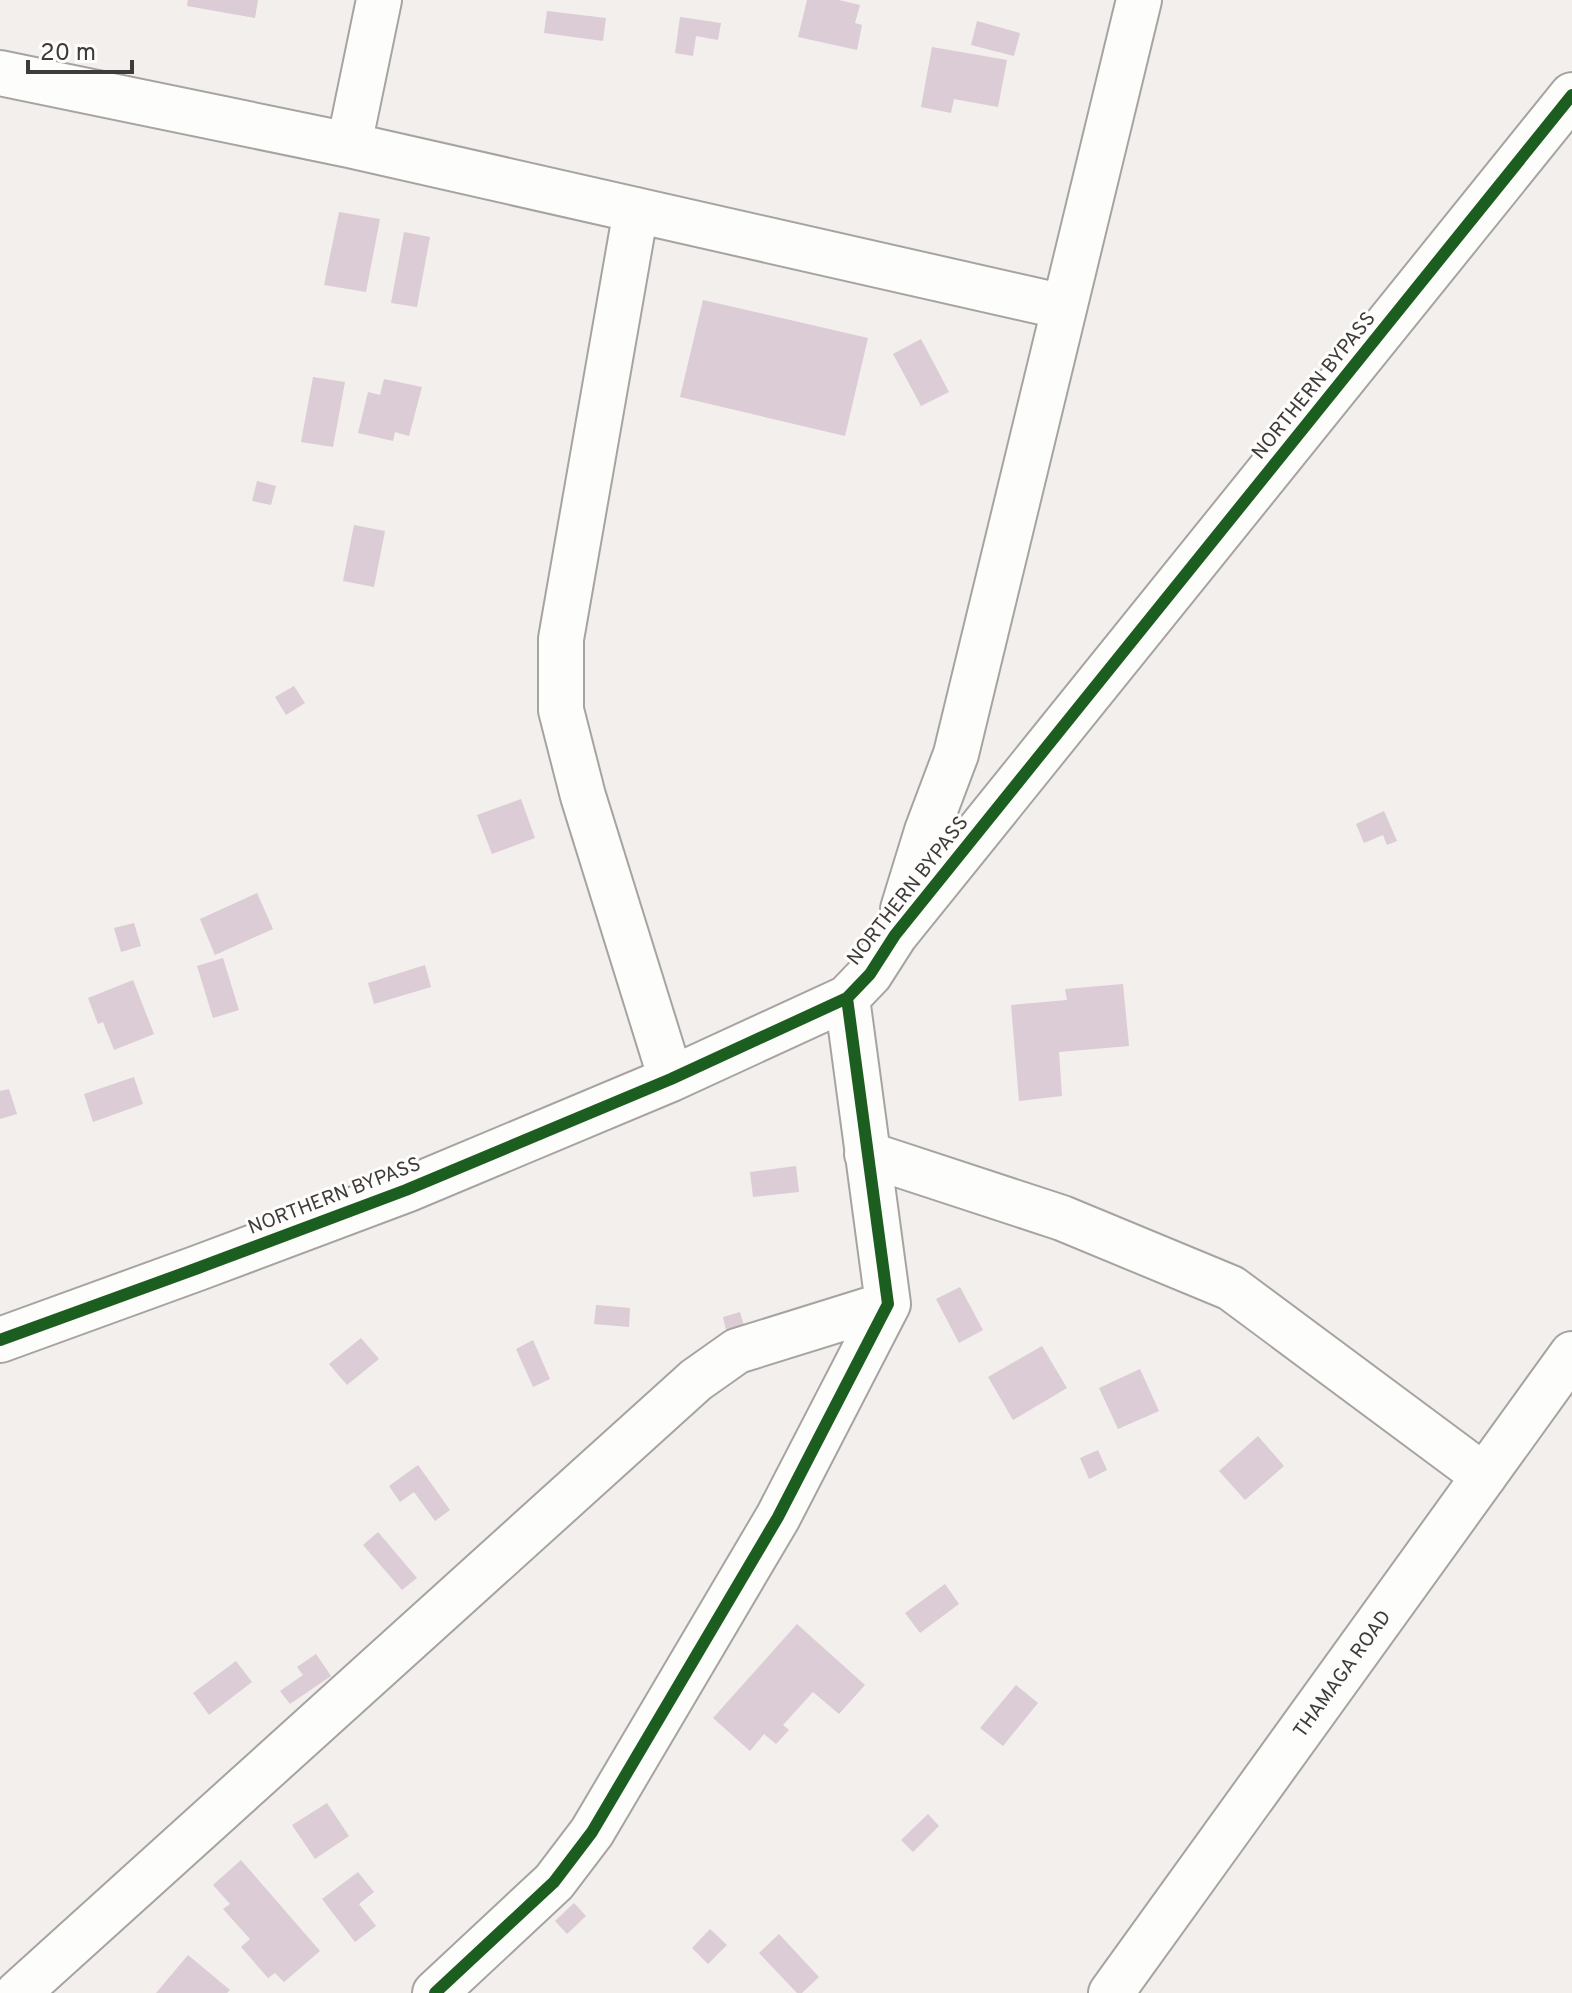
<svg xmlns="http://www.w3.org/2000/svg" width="1572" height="1993" font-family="Overpass,sans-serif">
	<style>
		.building { fill: #dbccd5 }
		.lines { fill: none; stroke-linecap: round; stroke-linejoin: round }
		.minor-casing { stroke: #a6a4a2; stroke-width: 48 }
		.major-casing { stroke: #a6a4a2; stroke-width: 48 }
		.minor { stroke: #fdfdfc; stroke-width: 44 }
		.major { stroke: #fdfdfc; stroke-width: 44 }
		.cycleway-casing { stroke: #fffdfb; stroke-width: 17 }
		.cycleway { stroke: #1b5e20; stroke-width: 12 }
		.labels { text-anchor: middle; stroke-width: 6; stroke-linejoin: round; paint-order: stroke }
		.street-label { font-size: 20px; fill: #3e3c3a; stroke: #fffdfb }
	</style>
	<rect width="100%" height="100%" fill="#f2efec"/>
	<path class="building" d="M188,0H258L255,18L187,6Z
		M807,0H839L860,5L855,23L862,25L857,50L798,37Z
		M547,11L606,18L603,41L544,33Z
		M680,17L721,23L718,40L696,36L693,56L675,53Z
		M977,21L1020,33L1014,56L971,45Z
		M932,47L1007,60L998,107L954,99L951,113L921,107Z
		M339,212L380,219L366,292L324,285Z
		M404,232L430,237L417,307L391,303Z
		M703,300L868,338L845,436L680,397Z
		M921,339L949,392L921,406L893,354Z
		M313,377L345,382L333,447L301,442Z
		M384,379L422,387L409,436L395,432L393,441L358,433L368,392L380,395Z
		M257,481L276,486L271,505L252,501Z
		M354,525L385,531L374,587L343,581Z
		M294,686L305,703L286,715L275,697Z
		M521,799L535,838L492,854L477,815Z
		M1384,811L1397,841L1387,845L1383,835L1364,843L1356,824Z
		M257,893L273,929L215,955L200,919Z
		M134,923L141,946L121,952L114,928Z
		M223,958L239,1010L213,1018L197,966Z
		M425,965L431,987L374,1004L368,983Z
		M133,980L154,1034L114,1050L103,1022L98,1024L88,998Z
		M1123,984L1129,1046L1059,1052L1062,1096L1019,1101L1011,1005L1067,1000L1065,989Z
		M134,1077L143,1104L93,1122L84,1094Z
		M9,1089L17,1114L0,1119V1091Z
		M796,1166L799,1192L753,1197L750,1172Z
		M960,1287L983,1330L959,1343L936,1299Z
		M596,1305L630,1308L629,1327L594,1324Z
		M740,1312L745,1329L727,1334L723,1317Z
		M361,1338L379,1359L347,1385L329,1364Z
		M533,1340L550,1379L533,1387L516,1349Z
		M1042,1346L1067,1388L1013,1420L988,1377Z
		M1140,1369L1159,1411L1118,1429L1099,1388Z
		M1258,1436L1284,1466L1245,1500L1219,1471Z
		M1098,1450L1107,1470L1089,1479L1080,1458Z
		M418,1465L450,1510L435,1521L414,1492L400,1502L389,1486Z
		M378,1532L417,1578L402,1590L363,1545Z
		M945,1584L959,1604L920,1633L905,1613Z
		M797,1624L865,1685L839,1714L813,1692L783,1725L789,1730L776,1744L764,1734L750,1751L713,1718Z
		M316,1654L331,1676L290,1704L280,1691L303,1675L297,1667Z
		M236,1661L252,1682L209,1715L193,1693Z
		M1016,1685L1038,1703L1003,1746L980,1728Z
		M327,1803L349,1836L315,1859L292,1825Z
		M928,1814L939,1826L913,1852L901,1840Z
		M241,1860L320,1951L284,1982L275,1973L268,1978L241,1947L250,1939L223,1909L230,1904L213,1885Z
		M358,1872L374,1892L359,1904L376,1926L355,1942L322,1899Z
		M574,1903L586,1916L567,1934L555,1921Z
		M710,1929L727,1945L708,1964L692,1948Z
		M779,1934L819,1977L802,1993H797L759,1953Z
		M188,1955L230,1990L227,1993H156Z"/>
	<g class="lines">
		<defs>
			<path id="minor" d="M0,73L349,145L1064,307
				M349,145L379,0
				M636,210L561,639V710L583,796L671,1079
				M903,909L927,831L956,754L1139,0
				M867,1154L1062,1218L1231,1288L1484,1476
				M0,1340L198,1268L406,1190L671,1079L847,998L870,974L895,935L1572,95
				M18,1993L696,1380L737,1351L888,1304
				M435,1993L554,1882L592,1832L778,1517L888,1304L847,998"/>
			<g id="major">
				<path id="s1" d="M1111,1993L1572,1354"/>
			</g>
		</defs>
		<use href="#minor" class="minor-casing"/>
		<use href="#major" class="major-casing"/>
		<use href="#minor" class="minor"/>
		<use href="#major" class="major"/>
		<defs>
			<path id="cycleway" d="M0,1340L198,1268L406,1190L671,1079L847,998L870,974L895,935L1572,95
				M435,1993L554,1882L592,1832L778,1517L888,1304L847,998"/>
		</defs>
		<use href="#cycleway" class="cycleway-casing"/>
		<use href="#cycleway" class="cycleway"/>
	</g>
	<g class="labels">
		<g class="street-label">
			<text transform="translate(1313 385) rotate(-51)" y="7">NORTHERN BYPASS</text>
			<text transform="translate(907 890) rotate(-52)" y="7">NORTHERN BYPASS</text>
			<text transform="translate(334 1195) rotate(-21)" y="7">NORTHERN BYPASS</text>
			<text dy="7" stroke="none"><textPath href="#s1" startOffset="394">THAMAGA ROAD</textPath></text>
		</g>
	</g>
	<path d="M28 60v12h104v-12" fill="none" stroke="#3e3c3a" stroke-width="4"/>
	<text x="40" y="60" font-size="24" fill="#3e3c3a" stroke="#fffdfb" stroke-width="6" paint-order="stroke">20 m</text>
</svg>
